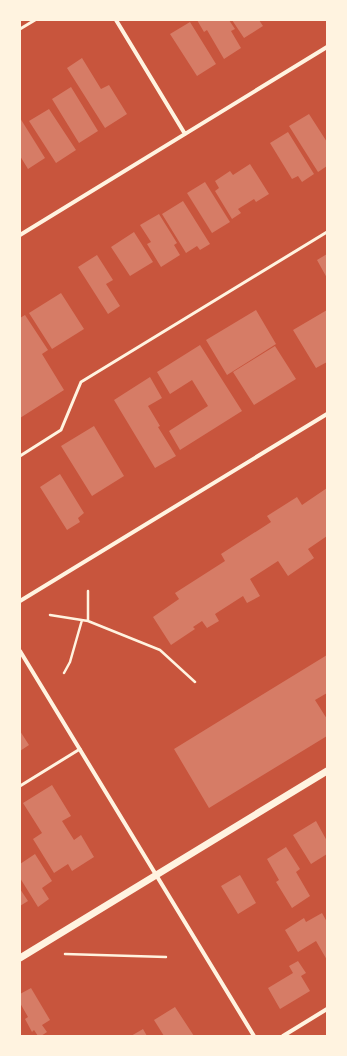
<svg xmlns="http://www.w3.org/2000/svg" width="347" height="1056" font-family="Lato,sans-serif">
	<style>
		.building { fill: #d67c66 }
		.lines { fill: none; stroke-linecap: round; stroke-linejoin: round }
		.path { stroke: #fff3e0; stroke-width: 2.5 }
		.service { stroke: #fff3e0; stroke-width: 3 }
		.minor { stroke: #fff3e0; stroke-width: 4 }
		.tertiary { stroke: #fff3e0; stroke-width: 7 }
	</style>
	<rect width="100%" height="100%" fill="#c8553d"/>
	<path class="building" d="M197,20H229L235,29L231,31L241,48L224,59L207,30L204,32Z
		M232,20H259L263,26L244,38Z
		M190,22L216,64L197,76L170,34Z
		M82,58L101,89L109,85L127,114L105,128L67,68Z
		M71,87L98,131L79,143L52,99Z
		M49,109L76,150L56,163L29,121Z
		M309,114L327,142V166L318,172L289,126Z
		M20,118L45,158L28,169L20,156Z
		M288,132L314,174L302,182L298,176L292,179L270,143Z
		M250,164L269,194L256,202L254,199L238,209L241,213L232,219L215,191L219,188L215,181L230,171L233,175Z
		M205,182L230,222L212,233L187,193Z
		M183,201L210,244L200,250L197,246L186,253L162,214Z
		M159,214L177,243L174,245L180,255L161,267L147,244L151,242L140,225Z
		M134,232L153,262L130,276L111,247Z
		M327,254V278L317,260Z
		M97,255L113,280L106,284L120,306L108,314L78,267Z
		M61,293L84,329L52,349L29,313Z
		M256,310L276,344L227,375L206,340Z
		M327,310V362L316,368L293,330Z
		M25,315L48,350L42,354L64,390L20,418V318Z
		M200,345L242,411L180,450L169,431L208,406L192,380L170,394L157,372Z
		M275,346L296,379L254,405L233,372Z
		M150,377L162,398L148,406L160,426L158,427L176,456L155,468L114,400Z
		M94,426L124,476L92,496L61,446Z
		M60,474L84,513L78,518L80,522L67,530L40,487Z
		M327,488V536L308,549L314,558L288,576L278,561L250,579L260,596L247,603L243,596L215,614L219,621L207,628L202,621L193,627L195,629L171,645L153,617L179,599L175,593L225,561L221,554L271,522L267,516L297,497L302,505Z
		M327,655V693L315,700L327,719V736L209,808L174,749Z
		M20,731L29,745L20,751Z
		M52,785L71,816L62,821L74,840L81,835L94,857L72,871L68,864L54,873L33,839L42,833L23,803Z
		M316,821L327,841V854L311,864L293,835Z
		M286,847L300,869L296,872L310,896L292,908L276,882L279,880L267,859Z
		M35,854L52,881L42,888L49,899L38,907L20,878V864Z
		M240,875L256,903L238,914L221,886Z
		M20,889L28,901L20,906Z
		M322,913L327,922V960L316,941L298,952L285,930L304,918L306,922Z
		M298,961L306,973L301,976L310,991L280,1009L268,988L293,973L289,966Z
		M31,988L50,1020L42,1025L47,1032L41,1036H38L34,1030L32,1032L25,1019L28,1017L20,1003V994Z
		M175,1007L194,1036H164L154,1020Z
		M143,1029L147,1036H131Z"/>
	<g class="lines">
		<path class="path" d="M88,591V621
			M50,615L88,621L160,650L195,682
			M64,673L70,662L82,620
			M65,954L166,957"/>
		<path class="service" d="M20,29L35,20
			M20,456L61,430L81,382L327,232
			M20,786L80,749"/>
		<path class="minor" d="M116,20L185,134
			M20,235L327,47
			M20,601L327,414
			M20,651L254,1036
			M283,1036L327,1009"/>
		<path class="tertiary" d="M20,958L327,771"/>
	</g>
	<rect width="347" height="1056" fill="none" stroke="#fff3e0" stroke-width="42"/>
</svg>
